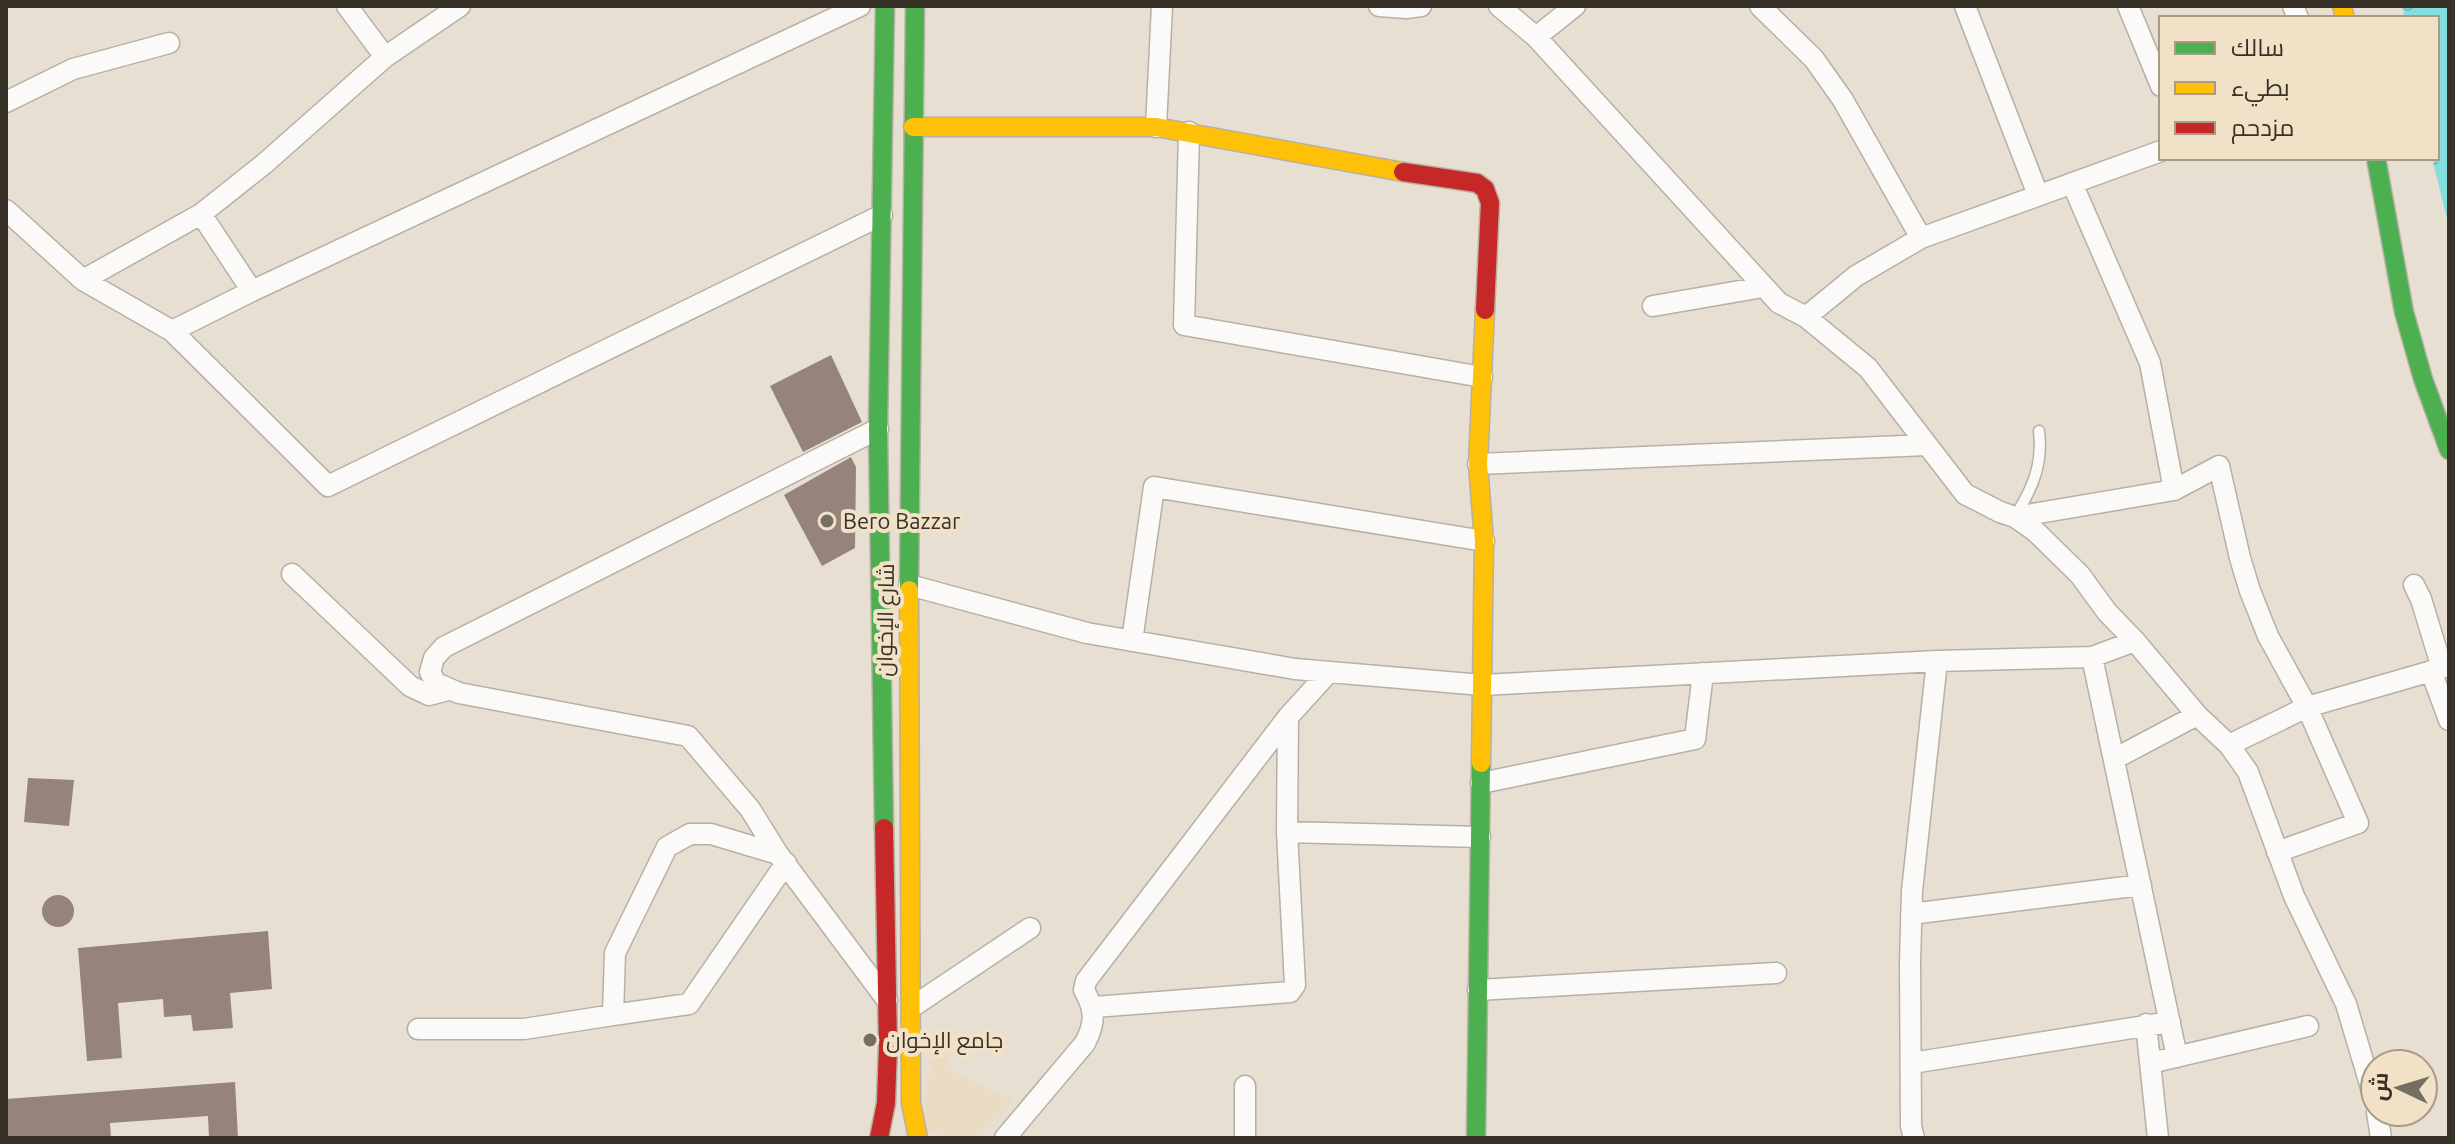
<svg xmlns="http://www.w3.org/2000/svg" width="2455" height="1144" font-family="Ubuntu,Cairo,sans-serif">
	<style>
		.built { fill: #eadbc3 }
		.water { fill: url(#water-ripples) }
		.building { fill: #96837c }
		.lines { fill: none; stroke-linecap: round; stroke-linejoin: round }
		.lane-casing { stroke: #b7b0a5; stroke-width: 13 }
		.street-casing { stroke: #b7b0a5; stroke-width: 23 }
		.fast-casing { stroke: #b7b0a5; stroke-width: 21 }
		.slow-casing { stroke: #b7b0a5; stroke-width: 21 }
		.jam-casing { stroke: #b7b0a5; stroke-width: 21 }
		.lane { stroke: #fbfaf8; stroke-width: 10 }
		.street { stroke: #fbfaf8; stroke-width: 20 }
		.fast { stroke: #4caf50; stroke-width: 18 }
		.slow { stroke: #ffc107; stroke-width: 18 }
		.jam { stroke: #c62828; stroke-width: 18 }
		.poi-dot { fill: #756e62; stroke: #f1e1c7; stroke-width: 3 }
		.labels { text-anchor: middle; stroke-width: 8; stroke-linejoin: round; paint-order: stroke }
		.poi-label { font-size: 22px; fill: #373127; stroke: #f1e1c7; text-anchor: start }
		.street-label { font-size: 22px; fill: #373127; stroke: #f1e1c7 }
	</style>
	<defs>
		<pattern id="water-ripples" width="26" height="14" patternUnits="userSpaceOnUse" patternTransform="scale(2)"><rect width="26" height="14" fill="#85dede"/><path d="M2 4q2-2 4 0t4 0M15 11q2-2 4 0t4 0" fill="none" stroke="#73bfbe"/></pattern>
	</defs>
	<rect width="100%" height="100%" fill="#e7dfd1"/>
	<path class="built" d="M935,1030L952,1071L1013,1101L976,1138H947L922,1127Z"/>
	<path class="water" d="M2402,6H2449V227L2432,158H2437V18H2405Z"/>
	<path class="building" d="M831,355L862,422L803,452L770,386Z
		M851,457L856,467L855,548L822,566L784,495Z
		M28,778L74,780L69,826L24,822Z
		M42 911a16 16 0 1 1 32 0a16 16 0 1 1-32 0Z
		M268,931L272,989L230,993L233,1028L193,1031L191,1015L164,1017L163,999L118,1003L122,1058L87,1061L78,948Z
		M235,1082L238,1138H209L208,1116L110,1123L111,1138H6V1099Z"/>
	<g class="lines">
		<defs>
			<path id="lane" d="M2016,515C2033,487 2043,464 2039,431"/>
			<path id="street" d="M347,6L385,57
				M1379,6L1406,8L1421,6
				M1499,6L1536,37L1779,303L1806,317L1868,368L1965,494L2000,512L2015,517L2035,531L2080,575L2107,612L2135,641L2092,657L2177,1057
				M1760,6L1814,59L1843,100L1921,238
				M1965,6L2038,195
				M2128,6L2161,86
				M2293,6L2298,18
				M1536,37L1575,6
				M6,102L73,69L169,43
				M1156,127L1162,6
				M1189,132L1184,325L1482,377
				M2072,183L2150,363L2174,490
				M6,210L83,280L172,331L328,486L882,215
				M201,214L252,291
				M83,280L201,214L264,164L385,57L460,6
				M1653,306L1763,287
				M1806,317L1856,276L1921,238L2161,151
				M172,331L252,291L860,6
				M878,429L444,647L434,658L430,672L436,683L459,693L688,736L750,809L778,854L887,1000
				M1478,464L1927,445
				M2015,517L2174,490L2219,466L2240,558L2250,591L2268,636L2307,707L2358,823L2277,852
				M292,574L410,686L429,695L448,690
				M909,585L1087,633L1295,669L1482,685L1937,661L2092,657
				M2414,585L2421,599L2442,668
				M1132,641L1154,487L1484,541
				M2135,641L2197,715L2229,745L2248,772L2294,896L2346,1004L2375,1101
				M2431,671L2449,720
				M2229,745L2307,707L2449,666
				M2116,758L2197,715
				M1481,783L1695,739L1703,673
				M1287,832L1480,837
				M778,854L711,834H690L667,847L615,953L613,1015L689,1004L786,863
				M1911,914L2141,885
				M1478,990L1776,973
				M912,1007L1030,928
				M1094,1007L1290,992L1295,985L1287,832L1288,717
				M2146,1024L2158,1138
				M418,1029H524L613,1015
				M1912,1063L2170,1022
				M2150,1063L2308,1026
				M2377,1112L2381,1138
				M1005,1138L1085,1043C1096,1022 1095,1010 1084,990L1086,981L1288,717L1329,672
				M1245,1138V1086
				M1914,1138L1911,1126L1910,963L1912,891L1937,661"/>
			<path id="fast" d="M2376,158L2404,312L2423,379L2449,450
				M909,590L915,6
				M884,828L878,429L885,6
				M1476,1138L1481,763"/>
			<path id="slow" d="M2342,6L2345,18
				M913,127H1156L1403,172
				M909,590L911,1103L918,1138
				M1481,763L1484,541L1478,464L1485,310"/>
			<path id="jam" d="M1403,172L1477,183L1485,189L1490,203L1485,310
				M879,1138L886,1103L888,1046L884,828"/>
		</defs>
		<use href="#lane" class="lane-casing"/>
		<use href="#street" class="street-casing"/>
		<use href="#fast" class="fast-casing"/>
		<use href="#slow" class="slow-casing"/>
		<use href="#jam" class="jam-casing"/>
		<use href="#lane" class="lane"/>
		<use href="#street" class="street"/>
		<use href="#fast" class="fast"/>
		<use href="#slow" class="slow"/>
		<use href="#jam" class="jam"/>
	</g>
	<g class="poi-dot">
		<circle cx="827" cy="521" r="8"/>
		<circle cx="870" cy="1040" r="8"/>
	</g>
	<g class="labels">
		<g class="poi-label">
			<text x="843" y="529">Bero Bazzar</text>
			<text x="886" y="1048">جامع الإخوان</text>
		</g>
		<g class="street-label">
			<text transform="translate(885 620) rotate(-89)" y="8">شارع الإخوان</text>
		</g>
	</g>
	<rect width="2455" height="1144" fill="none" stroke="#373127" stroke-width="16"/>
	<rect x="2159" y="16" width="280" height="144" fill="#f1e1c7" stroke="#a79b87" stroke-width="2"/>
	<rect x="2175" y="42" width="40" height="12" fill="#4caf50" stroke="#a79b87" stroke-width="2"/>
	<text x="2231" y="56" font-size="24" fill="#373127">سالك</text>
	<rect x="2175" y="82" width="40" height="12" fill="#ffc107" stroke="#a79b87" stroke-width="2"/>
	<text x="2231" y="96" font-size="24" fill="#373127">بطيء</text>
	<rect x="2175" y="122" width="40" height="12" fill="#c62828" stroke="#a79b87" stroke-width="2"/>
	<text x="2231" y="136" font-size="24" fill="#373127">مزدحم</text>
	<g transform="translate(2399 1088) rotate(274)"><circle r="38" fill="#f1e1c7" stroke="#a79b87" stroke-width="2"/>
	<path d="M0-6L14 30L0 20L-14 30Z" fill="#756e62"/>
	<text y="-12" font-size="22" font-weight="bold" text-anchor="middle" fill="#373127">ش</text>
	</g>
</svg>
